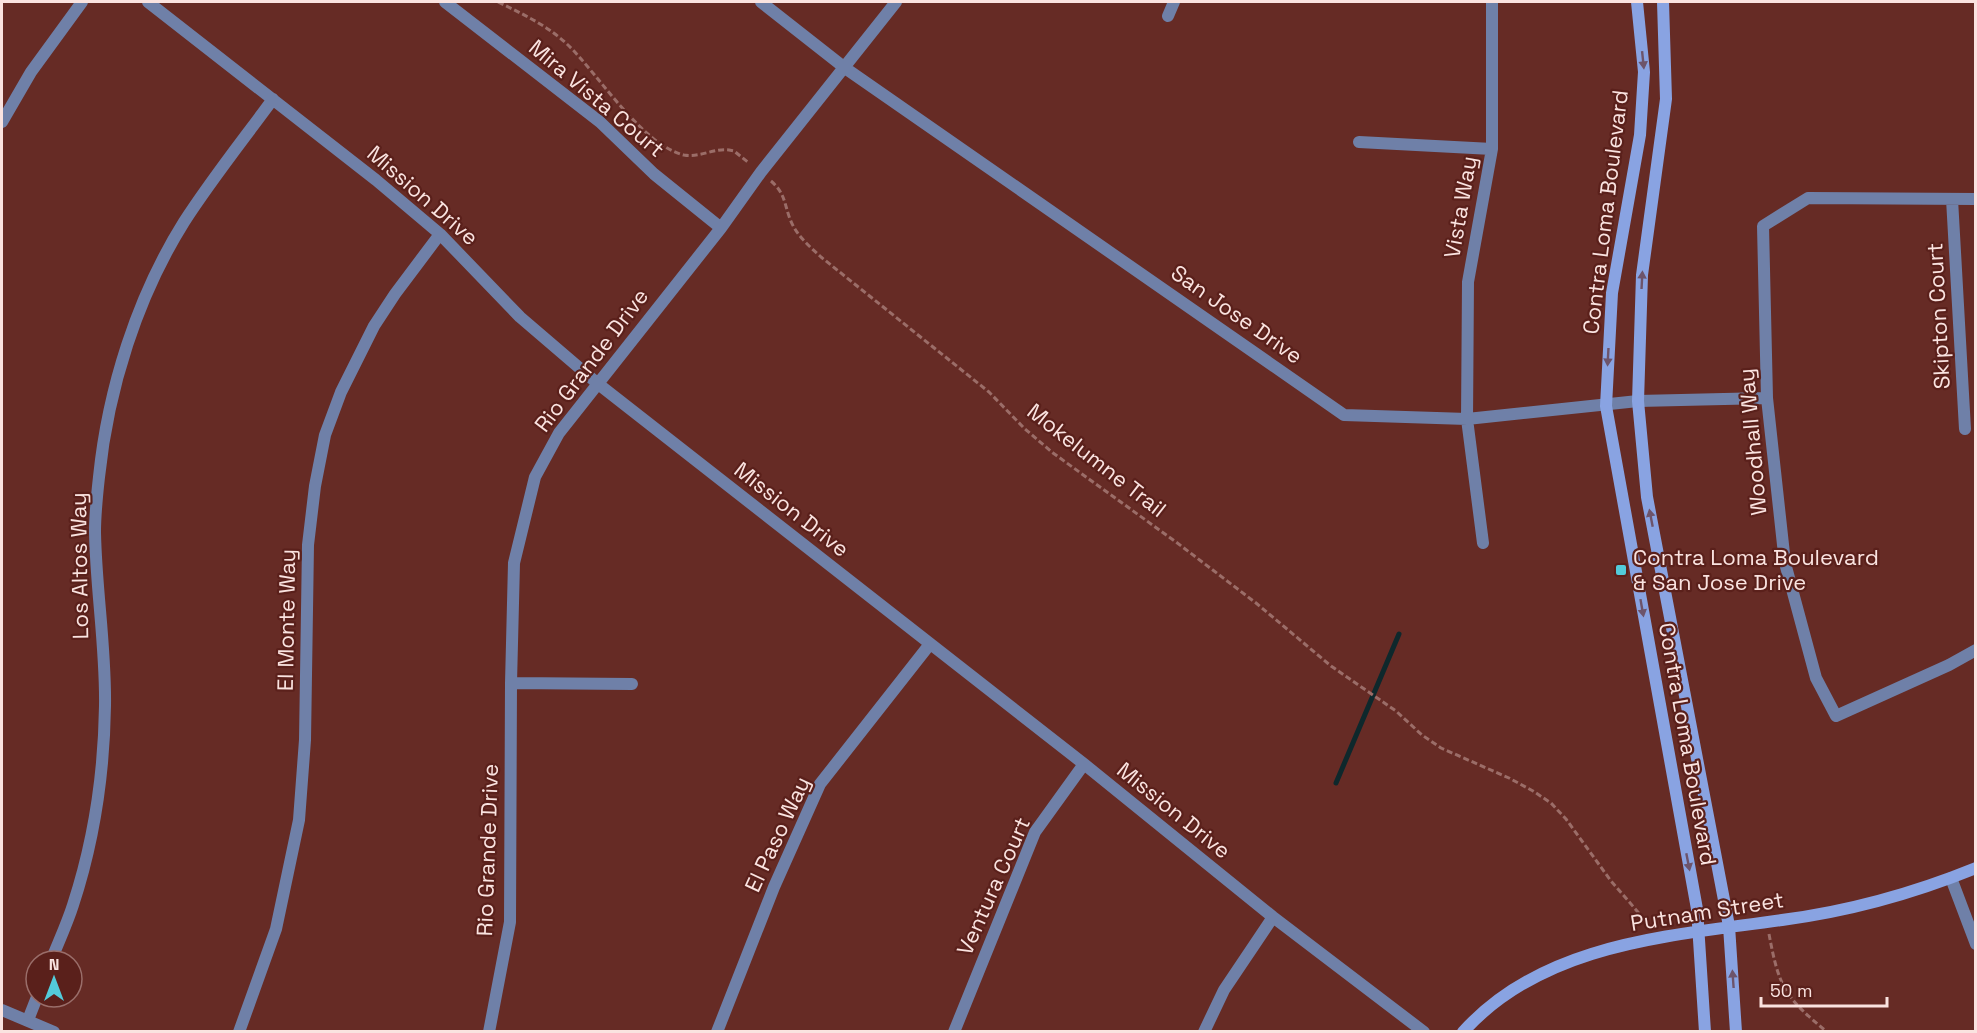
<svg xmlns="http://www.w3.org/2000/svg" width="1977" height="1033" font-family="'Space Grotesk',sans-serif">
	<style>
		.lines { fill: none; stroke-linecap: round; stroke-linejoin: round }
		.stream { stroke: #0e282c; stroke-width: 5 }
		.path { stroke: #9b6d68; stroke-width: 3; stroke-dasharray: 6 3; stroke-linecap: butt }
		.street { stroke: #6f80a8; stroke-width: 12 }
		.secondary { stroke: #89a3e2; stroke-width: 12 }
		.oneway { fill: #6d546b }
		.poi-dot { fill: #53cbda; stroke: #5a201b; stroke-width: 2 }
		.labels { text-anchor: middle; stroke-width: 4.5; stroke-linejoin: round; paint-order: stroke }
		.street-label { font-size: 22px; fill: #fae3e0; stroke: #5a201b }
		.poi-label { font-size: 22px; fill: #fae3e0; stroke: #5a201b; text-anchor: start }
	</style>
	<rect width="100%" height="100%" fill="#662b25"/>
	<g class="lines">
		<path class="stream" d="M1336,783L1399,634"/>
		<path class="path" d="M498,2C523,14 548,26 568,45C599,75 642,145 684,155C699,158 714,148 729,150L734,151L749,163
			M771,181C785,193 784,203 790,219C796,235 809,246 821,257L989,392L1025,429L1053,453L1176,542L1256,603L1331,666L1396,711L1422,735L1441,748L1509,778L1533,791L1551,803L1566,819L1611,881L1644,919L1647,927
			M1769,934C1779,988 1785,997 1827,1032"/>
		<path class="street" d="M148,2L376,180L440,234L520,317L597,383L1084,764L1273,917L1424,1032
			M445,2L600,122L654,174L721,228
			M761,2L845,68L1344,415L1467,419L1638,401L1767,398
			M1168,16L1174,2
			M2,122L31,72L82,2
			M1359,142L1492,149
			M1952,199L1965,429
			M1976,199L1808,198L1763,226L1767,398L1785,563L1816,678L1836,716L1949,665L1976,650
			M1483,543L1467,419L1468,282L1492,149V2
			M511,683L632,684
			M1951,878L1976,944
			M51,961C58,943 67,924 73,905C94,841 104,774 105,706C106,648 96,590 95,532C95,514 97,495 99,477C108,389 137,297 184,222C211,180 243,140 273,99
			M2,1010L54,1032
			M28,1020L37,997
			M239,1032L276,929L299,820L305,740L308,545L315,486L325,435L341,392L374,326L395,294L440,234
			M489,1032L510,922L511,683L514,563L535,477L559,433L721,228L761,172L896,2
			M717,1032L774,887L820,784L930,644
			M954,1032L1035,832L1084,764
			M1204,1032L1224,990L1273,917"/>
		<path class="secondary" d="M1637,2L1644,72L1640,135L1612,293L1606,406L1697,909L1705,1032
			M1663,2L1666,99L1642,275L1638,401L1647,497L1729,926L1736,1032
			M1463,1032C1544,942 1671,936 1782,920C1851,911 1912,894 1976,868"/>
	</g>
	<defs><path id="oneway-solid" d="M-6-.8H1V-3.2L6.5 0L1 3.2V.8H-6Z" transform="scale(1.5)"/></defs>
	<g class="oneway">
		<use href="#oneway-solid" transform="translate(1643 60) rotate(84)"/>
		<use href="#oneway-solid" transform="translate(1642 280) rotate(-87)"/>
		<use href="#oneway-solid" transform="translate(1608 357) rotate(93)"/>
		<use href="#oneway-solid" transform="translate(1651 518) rotate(-101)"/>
		<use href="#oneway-solid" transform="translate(1642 608) rotate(80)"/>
		<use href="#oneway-solid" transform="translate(1688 862) rotate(79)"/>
		<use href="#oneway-solid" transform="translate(1733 979) rotate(-94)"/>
	</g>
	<rect class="poi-dot" x="1615" y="564" width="12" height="12" rx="3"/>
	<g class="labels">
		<g class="street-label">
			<text transform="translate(597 98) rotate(40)" y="8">Mira Vista Court</text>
			<text transform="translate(423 195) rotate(41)" y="8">Mission Drive</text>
			<text transform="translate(1460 207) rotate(-80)" y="8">Vista Way</text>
			<text transform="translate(1605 212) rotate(-83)" y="8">Contra Loma Boulevard</text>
			<text transform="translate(1237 314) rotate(35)" y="8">San Jose Drive</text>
			<text transform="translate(1938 316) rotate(-93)" y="8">Skipton Court</text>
			<text transform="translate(591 360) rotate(-53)" y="8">Rio Grande Drive</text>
			<text transform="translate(1752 442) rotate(-95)" y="8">Woodhall Way</text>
			<text transform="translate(1097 460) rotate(38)" y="8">Mokelumne Trail</text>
			<text transform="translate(792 509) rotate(38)" y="8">Mission Drive</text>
			<text transform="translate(79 566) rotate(-91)" y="8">Los Altos Way</text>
			<text transform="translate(286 620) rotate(-89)" y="8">El Monte Way</text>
			<text transform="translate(1688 744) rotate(80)" y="8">Contra Loma Boulevard</text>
			<text transform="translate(1174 810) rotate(39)" y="8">Mission Drive</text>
			<text transform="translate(777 834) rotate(-65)" y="8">El Paso Way</text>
			<text transform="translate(487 850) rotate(-88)" y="8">Rio Grande Drive</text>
			<text transform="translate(993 886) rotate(-66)" y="8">Ventura Court</text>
			<text transform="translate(1707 911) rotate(-9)" y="8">Putnam Street</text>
		</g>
		<g class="poi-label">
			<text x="1633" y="565">Contra Loma Boulevard<tspan x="1633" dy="25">&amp; San Jose Drive</tspan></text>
		</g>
	</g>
	<rect width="1977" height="1033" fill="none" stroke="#fae3e0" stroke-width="6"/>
	<g transform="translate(54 979)"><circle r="28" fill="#5a201b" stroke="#9a6e6a" stroke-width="1.5"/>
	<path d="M0-4.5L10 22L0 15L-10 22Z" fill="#53cbda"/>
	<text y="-9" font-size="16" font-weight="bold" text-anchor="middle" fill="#fae3e0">N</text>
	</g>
	<path d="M1761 997v9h126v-9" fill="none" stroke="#fae3e0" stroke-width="3"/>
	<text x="1770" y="997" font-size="18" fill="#fae3e0" stroke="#5a201b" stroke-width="4.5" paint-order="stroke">50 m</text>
</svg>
